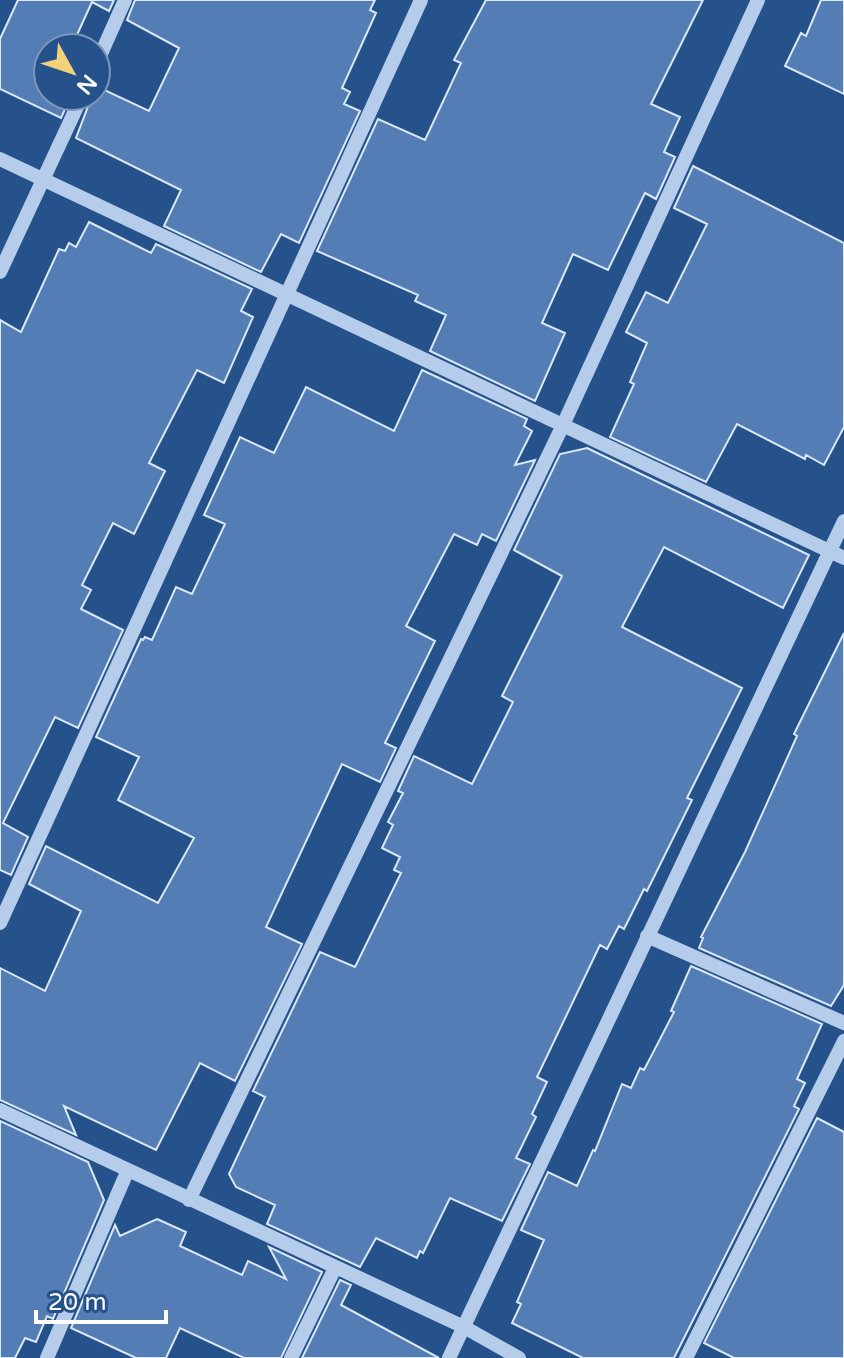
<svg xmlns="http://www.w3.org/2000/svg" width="844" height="1358" font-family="'Varela Round',sans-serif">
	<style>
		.building { fill: #537db4; stroke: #d9e7f8; stroke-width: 2 }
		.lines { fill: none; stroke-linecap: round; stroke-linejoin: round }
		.minor { stroke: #b5ccea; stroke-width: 14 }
	</style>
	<rect width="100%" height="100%" fill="#26528c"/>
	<path class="building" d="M18,0H114L109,11L92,2L71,48H48V96H71L61,118L0,89V39Z
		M135,0H375L370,10L376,13L342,88L350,92L344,104L360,111L299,243L281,234L261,272L164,226L181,190L76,138L92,96H96V86L149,111L179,48L127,20Z
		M486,0H703L651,104L680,117L664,152L675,157L656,199L645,193L608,270L573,254L542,323L565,333L535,401L430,351L446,315L415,301L418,295L317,251L378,119L425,140L461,63L454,60Z
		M821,0H844V94L785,66L801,33L806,36Z
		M693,166L844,243V427L824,465L806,455L805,459L737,424L706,482L610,437L634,384L630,382L647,343L626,332L646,292L668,303L707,224L674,208Z
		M89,222L151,253L156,244L252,289L241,311L253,317L224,383L197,370L149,463L165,471L134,534L113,523L82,585L91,590L81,609L123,630L78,728L55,717L3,823L28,837L11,875L0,870V320L21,332L59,249L65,251L69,243L76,247Z
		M422,370L527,419L524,426L532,431L515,465L535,460L496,541L482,534L477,545L454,534L406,626L435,641L385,743L396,748L380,782L342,764L266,927L302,944L235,1081L200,1063L156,1150L64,1106L76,1135L0,1100V968L45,991L81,911L29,884L46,846L158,903L194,838L118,800L139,757L96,737L141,639L143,640L145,637L152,640L176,587L192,594L225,524L204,515L240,437L274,453L306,387L394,431Z
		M587,448L809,555L783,608L664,547L622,627L742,688L687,798L692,800L647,891L644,889L624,929L619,926L607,949L600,945L537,1077L547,1082L532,1114L536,1117L516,1158L530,1164L502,1221L450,1198L423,1253L420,1251L417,1258L376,1238L360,1267L267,1224L275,1205L236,1187L229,1174L265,1097L253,1091L320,952L355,967L401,873L394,870L400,857L382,848L393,825L388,822L403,793L398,791L414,756L472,784L513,702L502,696L562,576L514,550L560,454Z
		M844,633V985L831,1006L699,948L703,938L701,937L745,852L797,736L794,734Z
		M691,966L822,1024L797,1079L805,1083L794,1106L799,1109L674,1358H583L512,1323L521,1304L517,1302L544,1240L521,1230L548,1172L577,1186L593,1150L595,1151L622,1084L631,1088L640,1068L644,1070L674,1012L671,1011Z
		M817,1118L844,1132V1358H734L704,1343Z
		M0,1121L88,1162L104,1200L53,1319L47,1316L36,1342L25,1338L15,1358H0Z
		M157,1219L186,1232L180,1246L242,1275L248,1261L286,1279L269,1247L322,1272L281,1358H244L180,1328L166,1358H136L71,1328L115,1225L120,1236Z
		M340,1280L351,1285L341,1305L439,1358H302Z"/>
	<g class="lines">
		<path class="minor" d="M96,65L125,0
			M0,159L844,558
			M0,272L82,96
			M0,923L421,0
			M647,936L844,1023
			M0,1110L464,1327L519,1358
			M189,1200L563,425L758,0
			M47,1358L127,1172
			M291,1358L335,1268
			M449,1358L844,521
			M686,1358L844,1041"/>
	</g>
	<g transform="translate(72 72) rotate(130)"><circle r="38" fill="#26528c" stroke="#7d97ba" stroke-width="2"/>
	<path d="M0-6L14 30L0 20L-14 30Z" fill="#f3d17a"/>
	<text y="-12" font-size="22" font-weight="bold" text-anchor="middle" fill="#ffffff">N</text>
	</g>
	<path d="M36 1310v12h130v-12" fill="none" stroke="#ffffff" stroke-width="4"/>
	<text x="48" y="1310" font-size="24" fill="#ffffff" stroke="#26528c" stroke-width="6" paint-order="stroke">20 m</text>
</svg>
